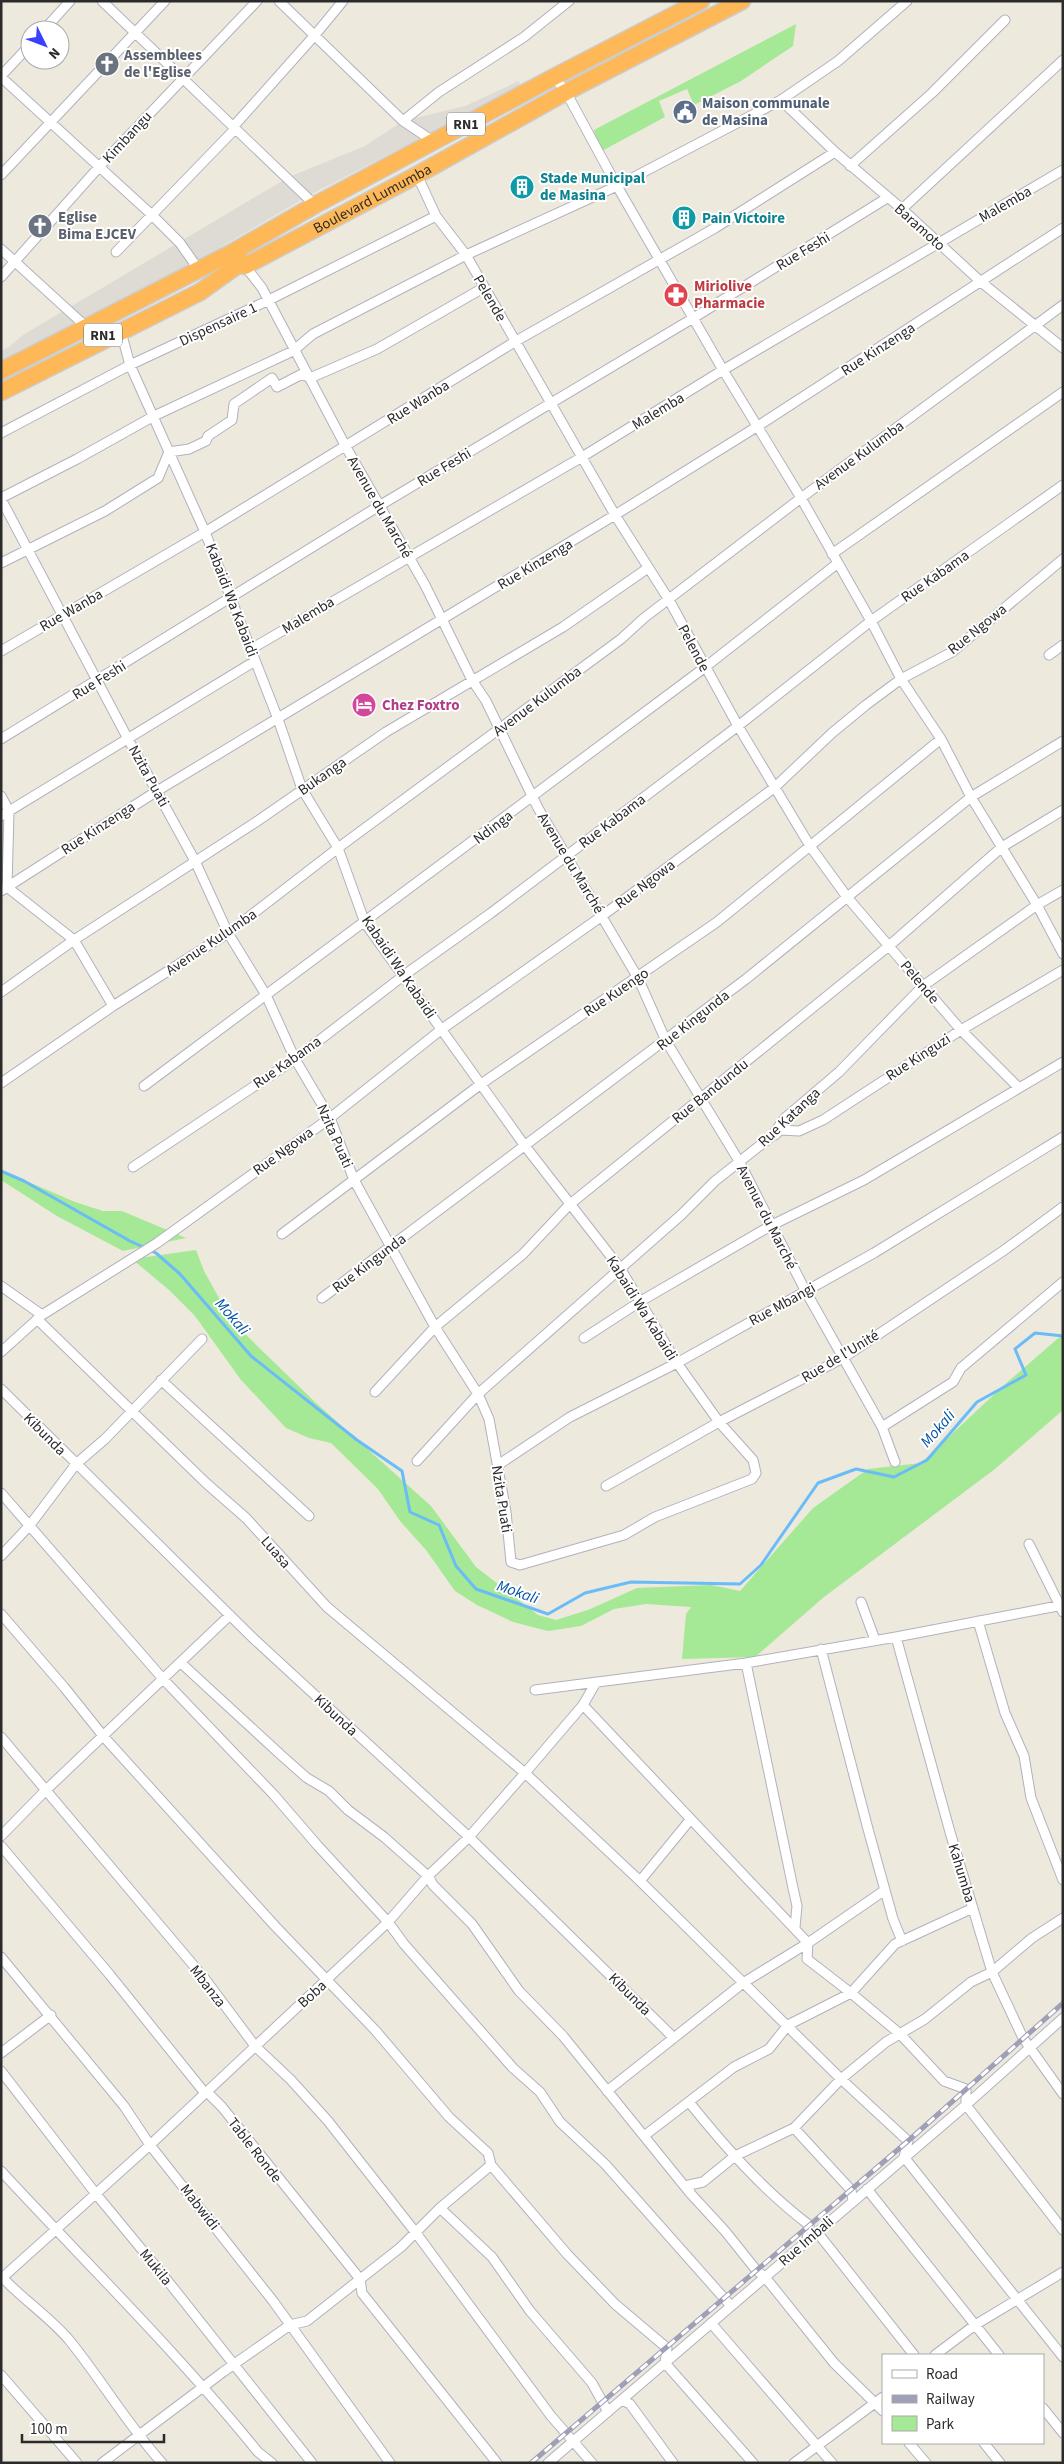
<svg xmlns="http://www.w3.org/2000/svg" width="1064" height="2464" font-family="'Source Sans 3',sans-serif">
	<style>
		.green { fill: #a5e895 }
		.plaza { fill: #dedbd4 }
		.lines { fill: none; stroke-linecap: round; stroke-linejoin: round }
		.stream { stroke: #69bcf7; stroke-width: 3 }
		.street-casing { stroke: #b1b1c0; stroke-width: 11 }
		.highway-casing { stroke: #ccc; stroke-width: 19 }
		.street { stroke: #fff; stroke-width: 9 }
		.highway { stroke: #ffb857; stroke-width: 16 }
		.rail-casing { stroke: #9f9fb7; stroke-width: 5 }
		.rail { stroke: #fff; stroke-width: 3; stroke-dasharray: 9; stroke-linecap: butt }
		.labels { text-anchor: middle; stroke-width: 4; stroke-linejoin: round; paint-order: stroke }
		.shield { fill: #fff; stroke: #6b6b6b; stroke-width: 1 }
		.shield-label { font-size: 14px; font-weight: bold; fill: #2b2b2b }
		.worship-label { font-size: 15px; font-weight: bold; fill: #5b616d; stroke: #fff; text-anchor: start }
		.service-label { font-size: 15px; font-weight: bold; fill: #4e5e75; stroke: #fff; text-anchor: start }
		.street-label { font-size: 15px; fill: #2b2b2b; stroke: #fff }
		.culture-label { font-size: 15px; font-weight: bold; fill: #0d838f; stroke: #fff; text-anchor: start }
		.health-label { font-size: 15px; font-weight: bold; fill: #be3a42; stroke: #fff; text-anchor: start }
		.hotel-label { font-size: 15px; font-weight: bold; fill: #b23c85; stroke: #fff; text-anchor: start }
		.water-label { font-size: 16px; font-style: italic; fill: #0456a6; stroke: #fff }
	</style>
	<rect width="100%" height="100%" fill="#eee9dd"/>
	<path class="green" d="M796,24L793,46L741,81L694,105L687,89L659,101L665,117L598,153L594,130Z
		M1,1170L75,1202L103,1211H122L186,1238L123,1251L57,1216L1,1180Z
		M196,1250L204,1271L219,1298L241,1330L315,1402L431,1506L476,1567L538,1615L556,1620L588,1610L637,1588L711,1585L740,1591L813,1508L868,1469L921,1463L1003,1386L1063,1334V1410L995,1469L824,1597L755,1657L682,1659L686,1614L691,1607L646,1604L614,1609L581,1626L548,1631L513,1622L477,1605L455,1591L426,1550L400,1521L378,1489L331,1443L309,1438L286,1428L241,1380L195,1316L169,1290L132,1259Z"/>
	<path class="plaza" d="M519,81L520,87L308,196L194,263L1,362V351L9,347L23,335L289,177L365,146L403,121L465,106Z"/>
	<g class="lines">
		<path class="stream" d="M1,1171L24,1181L130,1241L156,1253L180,1274L251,1356L357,1440L402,1471L410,1512L439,1525L456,1566L476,1589L548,1614L585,1593L631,1582L740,1584L761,1565L818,1483L856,1469L894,1477L927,1460L977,1402L1026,1375L1015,1349L1035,1333L1063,1336"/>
		<defs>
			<path id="street" d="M102,1L315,205
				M279,1L403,121L433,141
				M44,30L70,1
				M1,76L30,45
				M1,77L152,215L180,243L194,263
				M554,77L566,92L617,186L723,370L801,498L871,621L901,679L941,739L971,797L1037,905L1063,954
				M781,100L835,152L902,209L981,282L1063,348
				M403,121L439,92L524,37L569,1
				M233,127L315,35L343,1
				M850,166L932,93L1005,20
				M1,175L165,1
				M417,175L436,216L466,255L615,515L669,600L738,726L810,846L847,897L923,986L961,1030L1018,1087
				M902,209L1063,60
				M1,249L81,322
				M116,252L235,129
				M245,266L262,288L346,447L425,585L472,680L486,701L538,808L638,978L666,1041L739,1161L805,1290L882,1427L895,1462
				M1,277L99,167L257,1
				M1,433L130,365L267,301L436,216
				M1,498L77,459L154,416L293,351L313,334L466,255L617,186L781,100L838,61L907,1
				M1,499L128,739L195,861L228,933L266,995L295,1059L330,1118L354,1180L435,1327L478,1394L489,1419L506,1512L511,1562L520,1565L624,1535L655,1517L752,1479L756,1473L753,1460L719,1422L677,1363L620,1268L525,1146L365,923L338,848L302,789L278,719L205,532L130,365L121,332
				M832,554L1063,392
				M1,563L105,511L158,478L169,452L189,449L206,441L208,436L232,420L234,404L272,378L277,387L302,374L310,378L377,349L483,288
				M251,649L582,457L723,370L1063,170
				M1,651L205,532L516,341L715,228L835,152
				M1049,655L1063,645
				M1,739L379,506L695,317L887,198
				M1,796L9,811L7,887L74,940L113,1006
				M1,816L255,661
				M1,891L157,791L615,515L758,426L1063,228
				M1,992L74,940L256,822L386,732L563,627L648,568
				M1,1083L113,1006L228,933L338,848L621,639L644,618L801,498L1063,305
				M144,1086L704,668L838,563
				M775,1135L780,1130L799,1131L823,1120L961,1030L1063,970
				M133,1167L295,1059L403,976L491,913L738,726L871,621L1063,485
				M282,1234L481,1084L717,922L941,739
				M1,1286L42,1315
				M322,1298L746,979L971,797L1063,741
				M37,1319L206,1483L246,1518L327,1607L525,1773L640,1881L841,2079L908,2141L904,2157L1063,2357
				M584,1338L641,1301L772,1225L864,1180L1063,1062
				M1,1352L42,1315L157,1243L330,1118L442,1029L602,916L774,788L832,733L866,705L901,679L952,652L1063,559
				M161,1380L309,1516
				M1,1389L254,1639L469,1837L674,2038
				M375,1392L435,1327L523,1254L569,1205L890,945L1002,847L1063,810
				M882,1427L953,1382L961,1368L1063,1282
				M417,1461L478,1394L681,1215L715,1181L772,1136L785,1118L839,1072L923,986L1037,905L1063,890
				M498,1465L570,1417L677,1363L874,1253L1063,1137
				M606,1486L719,1422L843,1358L1003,1251L1063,1207
				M1,1493L164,1680L274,1795L318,1846L388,1922L404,1944L513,2068L540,2092L560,2122L605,2164L731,2306
				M1029,1544L1063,1612
				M1,1556L30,1525L76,1464L105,1439L202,1339
				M861,1602L875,1640
				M1,1614L64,1687L104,1737L275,1926L375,2030L449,2117L488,2153L491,2165L567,2254L615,2304L667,2348L665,2363L753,2463
				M978,1621L1005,1713L1024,1756L1031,1798L1063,1880
				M896,1637L950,1832L992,1972L1023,2038L1063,2094
				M821,1649L868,1829L893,1919L902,1941
				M181,1663L281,1755L307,1778L329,1791L348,1810L384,1837L428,1876L433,1885L472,1924L519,1991L563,2036L690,2193L725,2231L757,2271L765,2277L834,2363L883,2411
				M746,1663L793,1888L797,1906L795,1927
				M535,1690L746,1663L896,1637L1063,1605
				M583,1705L808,1943
				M1,1737L205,1979L255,2046L291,2080L328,2121L416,2233L551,2416L592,2463
				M1,1836L45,1791L230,1615
				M1,1846L110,1975L204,2092L210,2095L222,2107L360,2279L362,2293L497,2463
				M640,1881L690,1820
				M808,1943L807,1959L851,1993L900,2034L944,2081L966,2089V2105L1063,2230
				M1,1957L124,2106L150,2145L273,2301L390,2463
				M1,2053L51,2015
				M1,2071L96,2194L167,2280L312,2463
				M607,2091L743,1983L808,1943L885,1890
				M689,2102C725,2147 763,2190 809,2225L807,2240
				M794,2128L851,2190L853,2201
				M644,2136L734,2067L769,2049L788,2025L851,1993L895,1944L973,1908
				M1,2171C87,2264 178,2353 258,2452L272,2463
				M867,2189L999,2355
				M690,2193L689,2185L703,2182L735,2156L794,2128L841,2079L886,2042L925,2019L971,1982L992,1972L1032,1938L1063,1918
				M440,2208L492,2257L530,2311L592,2383L608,2412
				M817,2232L914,2355
				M1,2276C22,2299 50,2317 70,2341C102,2381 128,2425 162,2463
				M1,2279L150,2145L388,1922L428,1876L469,1837L525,1773L583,1705L595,1684
				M711,2323L832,2463
				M935,2355L975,2325L1063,2272
				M1,2375L77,2463
				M622,2400L630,2404L673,2463
				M1043,2408L1063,2433
				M909,2443L926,2463
				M984,2443L1000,2463
				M102,2463L223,2372L290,2325L307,2321L401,2247L440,2208L491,2165
				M548,2463L966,2105L1063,2018
				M794,2463L883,2397"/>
			<g id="highway">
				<path id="s1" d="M242,262L245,266L417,175L566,92L742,1"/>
				<path d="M1,371L233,252L315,205L554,77L701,1"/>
				<path d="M1,392L200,292L242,262"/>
			</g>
		</defs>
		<use href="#street" class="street-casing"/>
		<use href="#highway" class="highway-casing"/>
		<use href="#street" class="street"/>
		<use href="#highway" class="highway"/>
		<defs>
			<path id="rail" d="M531,2463L908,2141L1063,2003"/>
		</defs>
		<use href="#rail" class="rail-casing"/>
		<use href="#rail" class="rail"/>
	</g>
	<defs>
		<symbol id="church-disc" viewBox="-11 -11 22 22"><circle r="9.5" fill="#6b7280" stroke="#fff"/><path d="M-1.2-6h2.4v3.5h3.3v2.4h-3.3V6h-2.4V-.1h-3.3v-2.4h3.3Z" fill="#fff"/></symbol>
		<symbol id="civic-disc" viewBox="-11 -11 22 22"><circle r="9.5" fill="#5c6f8a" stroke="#fff"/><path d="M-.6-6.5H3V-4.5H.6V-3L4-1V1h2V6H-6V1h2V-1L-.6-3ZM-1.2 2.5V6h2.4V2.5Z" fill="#fff"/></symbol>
		<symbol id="building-disc" viewBox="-11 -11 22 22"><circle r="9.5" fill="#0f9aa8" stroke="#fff"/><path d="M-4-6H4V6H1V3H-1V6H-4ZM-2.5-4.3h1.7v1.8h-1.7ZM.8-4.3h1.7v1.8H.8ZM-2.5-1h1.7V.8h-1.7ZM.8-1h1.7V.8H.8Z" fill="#fff"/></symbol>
		<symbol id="pharmacy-disc" viewBox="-11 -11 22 22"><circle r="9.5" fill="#e0444e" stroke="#fff"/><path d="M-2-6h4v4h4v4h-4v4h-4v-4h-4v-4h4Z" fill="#fff"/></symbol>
		<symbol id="hotel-disc" viewBox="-11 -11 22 22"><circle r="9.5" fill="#d1479c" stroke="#fff"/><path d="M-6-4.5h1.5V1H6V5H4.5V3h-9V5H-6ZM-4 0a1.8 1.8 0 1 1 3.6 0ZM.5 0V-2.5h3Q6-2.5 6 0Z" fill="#fff"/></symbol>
	</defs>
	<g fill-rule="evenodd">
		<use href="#church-disc" x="93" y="50" width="28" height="28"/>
		<use href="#civic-disc" x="671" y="98" width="28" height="28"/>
		<use href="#building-disc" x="508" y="173" width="28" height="28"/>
		<use href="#building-disc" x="670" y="204" width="28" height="28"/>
		<use href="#church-disc" x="26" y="212" width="28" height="28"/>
		<use href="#pharmacy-disc" x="662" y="281" width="28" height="28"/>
		<use href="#hotel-disc" x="350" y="691" width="28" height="28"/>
	</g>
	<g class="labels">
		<g class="shield">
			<rect x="447" y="112.5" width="38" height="23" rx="4"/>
			<rect x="84" y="323.5" width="38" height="23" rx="4"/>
		</g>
		<g class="shield-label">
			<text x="466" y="129">RN1</text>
			<text x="103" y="340">RN1</text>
		</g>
		<g class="worship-label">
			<text x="124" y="60">Assemblees<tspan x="124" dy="17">de l'Eglise</tspan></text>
			<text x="58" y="222">Eglise<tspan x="58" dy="17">Bima EJCEV</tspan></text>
		</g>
		<g class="service-label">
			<text x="702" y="108">Maison communale<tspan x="702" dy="17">de Masina</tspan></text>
		</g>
		<g class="street-label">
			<text transform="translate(127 137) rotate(-47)" y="5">Kimbangu</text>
			<text dy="5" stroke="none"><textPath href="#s1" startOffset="149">Boulevard Lumumba</textPath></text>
			<text transform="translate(1005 204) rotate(-30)" y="5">Malemba</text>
			<text transform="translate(920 227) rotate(42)" y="5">Baramoto</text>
			<text transform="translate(803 251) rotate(-31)" y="5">Rue Feshi</text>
			<text transform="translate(490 298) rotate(60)" y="5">Pelende</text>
			<text transform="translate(218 324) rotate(-25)" y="5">Dispensaire 1</text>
			<text transform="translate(878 349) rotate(-33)" y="5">Rue Kinzenga</text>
			<text transform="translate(418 402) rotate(-32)" y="5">Rue Wanba</text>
			<text transform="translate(658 411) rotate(-31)" y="5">Malemba</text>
			<text transform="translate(859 455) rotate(-36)" y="5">Avenue Kulumba</text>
			<text transform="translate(444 467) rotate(-31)" y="5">Rue Feshi</text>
			<text transform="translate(380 507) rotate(60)" y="5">Avenue du Marché</text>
			<text transform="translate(535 564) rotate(-31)" y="5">Rue Kinzenga</text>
			<text transform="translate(935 576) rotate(-35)" y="5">Rue Kabama</text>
			<text transform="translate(232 600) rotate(69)" y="5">Kabaidi Wa Kabaidi</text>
			<text transform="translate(71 610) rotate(-30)" y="5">Rue Wanba</text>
			<text transform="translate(308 615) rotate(-31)" y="5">Malemba</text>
			<text transform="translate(977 629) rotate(-39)" y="5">Rue Ngowa</text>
			<text transform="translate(694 648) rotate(62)" y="5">Pelende</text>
			<text transform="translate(99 680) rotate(-32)" y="5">Rue Feshi</text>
			<text transform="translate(537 701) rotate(-37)" y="5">Avenue Kulumba</text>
			<text transform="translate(149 776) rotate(61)" y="5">Nzita Puati</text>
			<text transform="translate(322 776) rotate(-35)" y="5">Bukanga</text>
			<text transform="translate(612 821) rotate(-37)" y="5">Rue Kabama</text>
			<text transform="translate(493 827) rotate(-37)" y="5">Ndinga</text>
			<text transform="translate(98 828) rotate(-33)" y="5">Rue Kinzenga</text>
			<text transform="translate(571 863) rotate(59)" y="5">Avenue du Marché</text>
			<text transform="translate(645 884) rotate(-37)" y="5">Rue Ngowa</text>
			<text transform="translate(211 942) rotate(-34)" y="5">Avenue Kulumba</text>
			<text transform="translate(399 967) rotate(56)" y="5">Kabaidi Wa Kabaidi</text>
			<text transform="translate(920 982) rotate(50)" y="5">Pelende</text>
			<text transform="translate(616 992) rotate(-34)" y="5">Rue Kuengo</text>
			<text transform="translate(693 1020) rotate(-38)" y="5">Rue Kingunda</text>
			<text transform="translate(918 1057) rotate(-33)" y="5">Rue Kinguzi</text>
			<text transform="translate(287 1062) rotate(-35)" y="5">Rue Kabama</text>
			<text transform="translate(710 1091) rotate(-39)" y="5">Rue Bandundu</text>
			<text transform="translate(789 1117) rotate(-43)" y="5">Rue Katanga</text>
			<text transform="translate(335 1136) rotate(66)" y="5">Nzita Puati</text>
			<text transform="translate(283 1151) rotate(-36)" y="5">Rue Ngowa</text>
			<text transform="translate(767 1217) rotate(63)" y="5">Avenue du Marché</text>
			<text transform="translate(369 1263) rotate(-37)" y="5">Rue Kingunda</text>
			<text transform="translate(782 1304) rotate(-29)" y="5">Rue Mbangi</text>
			<text transform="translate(642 1308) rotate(58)" y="5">Kabaidi Wa Kabaidi</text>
			<text transform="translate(840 1356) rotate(-31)" y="5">Rue de l'Unité</text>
			<text transform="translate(45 1434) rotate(45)" y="5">Kibunda</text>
			<text transform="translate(502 1499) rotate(81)" y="5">Nzita Puati</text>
			<text transform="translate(276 1552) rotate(49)" y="5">Luasa</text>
			<text transform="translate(336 1715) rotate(43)" y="5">Kibunda</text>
			<text transform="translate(962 1873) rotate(73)" y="5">Kahumba</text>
			<text transform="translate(208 1986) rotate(52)" y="5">Mbanza</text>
			<text transform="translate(312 1994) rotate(-42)" y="5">Boba</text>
			<text transform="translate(630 1994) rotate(45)" y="5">Kibunda</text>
			<text transform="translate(255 2150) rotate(52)" y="5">Table Ronde</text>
			<text transform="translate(200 2207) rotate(52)" y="5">Mabwidi</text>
			<text transform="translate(806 2241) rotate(-41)" y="5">Rue Imbali</text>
			<text transform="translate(156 2267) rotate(51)" y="5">Mukila</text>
		</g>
		<g class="culture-label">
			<text x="540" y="183">Stade Municipal<tspan x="540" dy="17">de Masina</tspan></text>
			<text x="702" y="223">Pain Victoire</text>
		</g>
		<g class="health-label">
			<text x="694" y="291">Miriolive<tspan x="694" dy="17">Pharmacie</tspan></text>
		</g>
		<g class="hotel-label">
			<text x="382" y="710">Chez Foxtro</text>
		</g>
		<g class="water-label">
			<text transform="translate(233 1316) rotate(49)" y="6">Mokali</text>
			<text transform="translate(937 1428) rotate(-49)" y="6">Mokali</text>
			<text transform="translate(518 1591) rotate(19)" y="6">Mokali</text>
		</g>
	</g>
	<rect width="1064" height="2464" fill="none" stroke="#2b2b2b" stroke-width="5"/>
	<rect x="882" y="2354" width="162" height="90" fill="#ffffff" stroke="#aaaaaa"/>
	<rect x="892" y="2370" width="25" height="8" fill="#ffffff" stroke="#aaaaaa"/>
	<text x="926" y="2379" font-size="15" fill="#2b2b2b">Road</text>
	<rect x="892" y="2395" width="25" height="8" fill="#9f9fb7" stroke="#aaaaaa"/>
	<text x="926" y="2404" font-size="15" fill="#2b2b2b">Railway</text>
	<rect x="892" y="2416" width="25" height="15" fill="#a5e895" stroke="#aaaaaa"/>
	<text x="926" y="2429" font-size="15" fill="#2b2b2b">Park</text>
	<g transform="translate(45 45) rotate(132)"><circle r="24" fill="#ffffff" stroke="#aaaaaa"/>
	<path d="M0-4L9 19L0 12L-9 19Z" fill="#3940ff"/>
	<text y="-8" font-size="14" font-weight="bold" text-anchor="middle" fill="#2b2b2b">N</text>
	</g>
	<path d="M22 2434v8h142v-8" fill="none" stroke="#2b2b2b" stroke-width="2.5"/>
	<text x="30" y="2434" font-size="15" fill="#2b2b2b" stroke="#ffffff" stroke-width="4" paint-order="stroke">100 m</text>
</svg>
